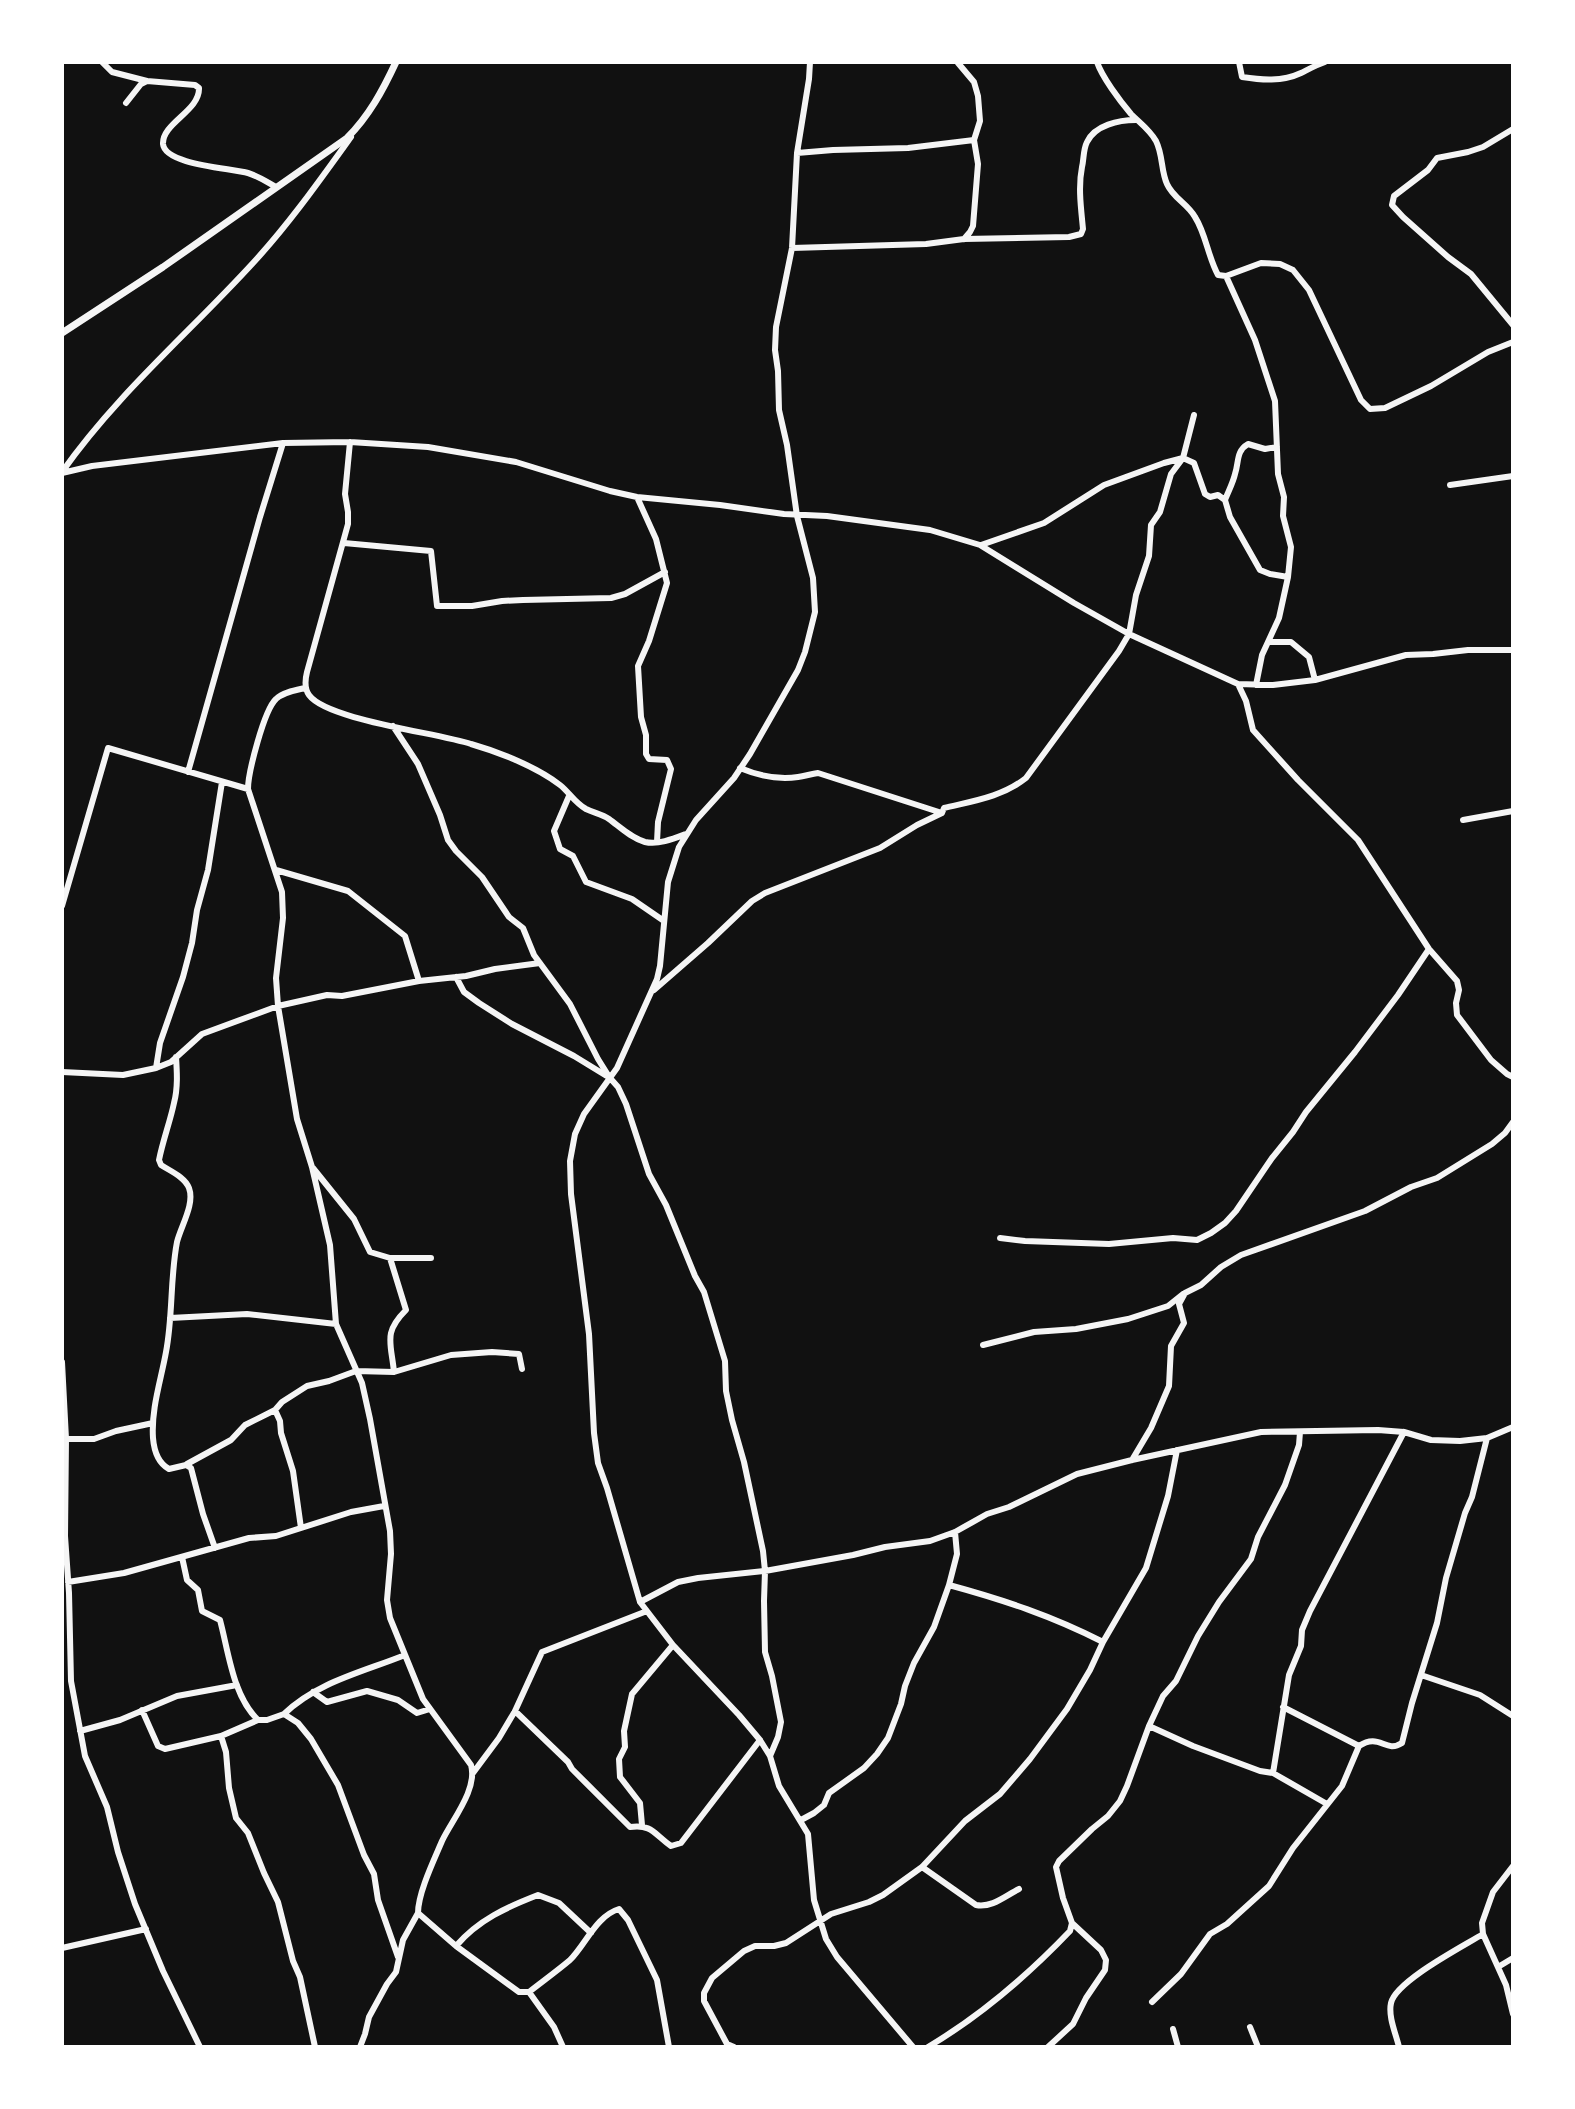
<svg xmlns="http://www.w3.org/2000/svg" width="1575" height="2109" font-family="'Zilla Slab',serif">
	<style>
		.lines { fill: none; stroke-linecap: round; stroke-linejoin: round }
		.minor { stroke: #f5f5f5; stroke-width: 6 }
		.tertiary { stroke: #f5f5f5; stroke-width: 7 }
	</style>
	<rect width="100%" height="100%" fill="#111"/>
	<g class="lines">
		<path class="minor" d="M102,62L112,72L147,81
			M810,62L809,79L797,153L792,248L776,327L775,350L778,371L779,410L787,445L797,516L813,578L815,612L805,652L798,670L750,754L734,778L696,820L679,847L668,882L660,966L657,979L617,1068L584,1114L575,1134L570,1161L571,1194L589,1334L594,1433L598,1463L607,1488L640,1602L673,1645L739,1715L760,1740L770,1756L779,1786L808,1834L814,1900L826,1939L837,1957L913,2047
			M1097,62C1102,77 1120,101 1131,114C1140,123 1150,130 1156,141C1163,155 1161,171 1167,184C1173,198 1188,204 1195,217C1206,234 1208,257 1218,275L1226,276L1261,263L1280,264L1293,270L1309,290L1361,400L1370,409L1385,408L1431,386L1488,352L1513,342
			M1239,62L1242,77C1261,80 1282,82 1301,73C1309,69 1316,65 1325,62
			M126,103L141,84L147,81L195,85L199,88C200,111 162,123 163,144C165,165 231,168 248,173C258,176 267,182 276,187
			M1513,129L1483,147L1468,152L1437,158L1428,170L1394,196L1392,205L1403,217L1448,257L1471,274L1513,325
			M797,153L833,150L908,148L974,140L980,121L978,96L974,82L958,63
			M964,239L970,232L973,226L978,164L974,140
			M792,248L926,244L964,239L1069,237L1081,234L1083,229C1081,208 1078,187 1082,167C1084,159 1083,150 1087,142C1095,125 1119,120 1136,120
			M1226,276L1255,340L1275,401L1278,474L1284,497L1283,516L1291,547L1288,577L1279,618L1262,655L1256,685
			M350,442L345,494L348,512V524L307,672C305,680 304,688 309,695C327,720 438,733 471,744C499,752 537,767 560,785C569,792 575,803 586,809C594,813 602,814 609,819C620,827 631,838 645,842C658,845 673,839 686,834
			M62,472C117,394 189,333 253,263C289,224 320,180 351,137
			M62,473L92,466L283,443L350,442L428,447L516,462L610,491L637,497L720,505L784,514L827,516L930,530L980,545L1074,603L1129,634L1238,684L1273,685L1315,680L1406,655L1433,654L1468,650H1513
			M1450,485L1513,476
			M637,497L656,539L667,583L649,641L638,666L641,717L646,735V754L649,759L667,760L671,769L658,822L657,842
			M1225,500C1228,492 1233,483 1235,474C1239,462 1236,451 1248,444L1265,449L1277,447
			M344,543L431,551L437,606H472L502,601L523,600L611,598L625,594L665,572
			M981,545L1044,523L1104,485L1164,463L1183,458L1194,463L1205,494L1210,497L1218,495L1225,500L1230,517L1260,570L1270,574L1288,577
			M1268,642H1291L1309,657L1315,680
			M1238,684L1246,701L1253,730L1298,780L1358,840L1429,949L1457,981L1459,990L1456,1003L1457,1015L1491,1060L1507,1074L1513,1077
			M305,688C296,690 283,692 276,699C264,710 248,773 248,789L282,892L283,918L276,978L278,1006L297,1119L312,1167L330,1245L336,1324L362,1383L370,1419L390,1531L391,1554L387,1600L390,1618L423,1699L471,1765C478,1789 452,1820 442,1841C434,1860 418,1893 418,1913L456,1946L519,1992H529L554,2027L563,2047
			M393,726L418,764L440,815L448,840L456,851L482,877L509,917L523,928L534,955L570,1004L598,1059L608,1075
			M740,768C759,776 778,780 798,777C805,776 811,774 818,773L942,813
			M188,772L260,517L283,443
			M569,796L554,831L560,849L573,856L586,882L632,899L664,921
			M1463,820L1513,811
			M276,870L348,891L405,936L419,981
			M62,906L108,748L248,789
			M456,977L464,992L479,1003L512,1024L574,1056L610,1078L618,1087L626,1104L649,1174L666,1205L695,1276L704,1292L725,1361L726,1391L732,1420L744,1462L763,1551L765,1571L764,1601L765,1652L772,1676L781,1722L778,1737L770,1756
			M654,990L708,943L752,901L765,893L880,848L917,825L942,813L944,808C973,801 1002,797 1026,778L1119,651L1129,634L1136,595L1149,556L1151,525L1160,512L1171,474L1183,458L1194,415
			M176,1057C177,1072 178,1088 174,1103C170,1122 163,1140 159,1160L161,1165C170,1171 185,1177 189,1188C195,1204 181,1226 177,1242C170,1278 173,1316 166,1352C161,1380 151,1409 153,1438C154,1450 158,1463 169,1469L186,1465L191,1468L203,1514L215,1548
			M156,1068L160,1043L183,977L192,943L197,910L208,870L222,782
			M62,1072L123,1075L156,1068L171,1062L202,1034L278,1006L327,995L342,996L419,981L466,976L495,969L540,963
			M313,1168L354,1219L370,1252L390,1258H431
			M1000,1238L1025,1241L1109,1244L1173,1238L1197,1240L1211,1233L1225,1223L1236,1211L1272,1158L1293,1132L1306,1112L1355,1052L1398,995L1429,949
			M390,1258L406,1310C383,1333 391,1342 394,1372
			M170,1318L247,1314L336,1324
			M983,1345L1034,1332L1076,1329L1128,1319L1168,1306L1183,1294
			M62,1362L66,1439L65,1536L69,1593L71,1681L85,1756L107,1807L118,1852L135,1904L163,1971L200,2047
			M275,1410L280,1421L281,1433L293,1471L301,1528
			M63,1439H94L116,1431L153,1423
			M1132,1460L1151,1428L1169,1386L1171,1346L1184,1323L1179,1304L1185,1293L1201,1285L1221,1267L1241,1255L1365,1211L1411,1187L1437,1178L1492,1144L1505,1133L1513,1122
			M187,1464L231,1440L245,1425L275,1410L282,1402L307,1386L329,1381L356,1371L394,1372L451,1355L492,1352L519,1354L522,1369
			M182,1557L187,1580L198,1590L202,1611L220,1620C229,1654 233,1696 258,1720H267L284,1714L298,1723L311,1739L338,1785L364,1855L374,1874L378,1900L398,1957
			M68,1582L124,1573L249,1538L276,1536L351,1512L384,1506
			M949,1585C1004,1600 1052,1616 1103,1642
			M640,1602L678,1582L698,1578L765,1571L853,1555L885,1547L930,1541L955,1532L987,1514L1009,1507L1077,1474L1132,1460L1261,1432L1378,1430L1404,1432L1431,1440L1460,1441L1487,1438L1513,1427
			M1421,1675L1480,1695L1513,1716
			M313,1692L327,1702L367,1691L398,1700L417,1713L430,1709
			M1283,1707L1359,1746
			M142,1710L158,1746L165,1749L221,1736L258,1720
			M515,1711L568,1762L572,1769L630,1827C652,1824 654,1834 671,1846L681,1843L760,1740
			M284,1714C317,1682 363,1672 405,1655
			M1149,1726L1193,1746L1260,1771L1273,1773
			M80,1731L120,1720L177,1696L237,1685
			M221,1736L226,1752L229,1788L236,1818L248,1833L264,1873L278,1902L293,1961L300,1977L315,2047
			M473,1773L499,1738L515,1711L542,1652L647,1611
			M1327,1804L1273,1773L1289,1675L1301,1646L1302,1630L1310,1611L1404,1432
			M801,1820L814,1813L824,1805L829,1793L864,1768L877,1754L888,1738L901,1704L905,1686L914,1663L934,1627L949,1585L957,1554L955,1532
			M642,1825L640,1803L620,1777L619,1759L625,1747L624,1731L632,1694L673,1645
			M1513,1866L1493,1892L1482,1923L1483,1934L1506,1985L1513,2014
			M922,1867L976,1905C992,1908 1005,1896 1019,1889
			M456,1946C478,1920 507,1907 538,1895L559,1903L591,1933
			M62,1948L146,1929
			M1498,1967L1513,1958
			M529,1992C543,1981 557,1971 570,1960C586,1944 596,1916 619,1909L628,1920L657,1980L669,2047
			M1152,2002L1181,1974L1210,1934L1227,1924L1269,1886L1293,1848L1342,1786L1359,1746C1380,1732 1385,1754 1402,1743L1412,1703L1437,1623L1446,1578L1465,1513L1472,1497L1487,1438
			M1250,2027L1258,2047
			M1173,2029L1178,2047
			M360,2047L365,2034L369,2017L387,1984L396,1972L403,1940L418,1913
			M734,2047L727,2044L704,2001V1993L712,1978L744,1951L755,1946H774L786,1943L831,1914L869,1902L883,1895L922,1867L965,1821L1000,1794L1030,1759L1067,1709L1090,1670L1103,1642L1146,1568L1168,1496L1177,1450
			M928,2047C980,2016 1028,1975 1070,1931L1072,1923L1063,1898L1056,1867L1059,1861L1092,1829L1108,1816L1120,1801L1127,1786L1149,1726L1163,1696L1176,1681L1198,1636L1219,1602L1251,1559L1258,1537L1285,1485L1299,1445L1300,1432
			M1048,2047L1073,2024L1086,1998L1105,1970L1106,1960L1101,1950L1072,1923
			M1399,2047C1396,2034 1388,2017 1391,2003C1396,1981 1462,1947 1483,1934"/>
		<path class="tertiary" d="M62,333L163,267L347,138C369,116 383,90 396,62"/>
	</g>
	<rect width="1575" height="2109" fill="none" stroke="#ffffff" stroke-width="128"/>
</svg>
